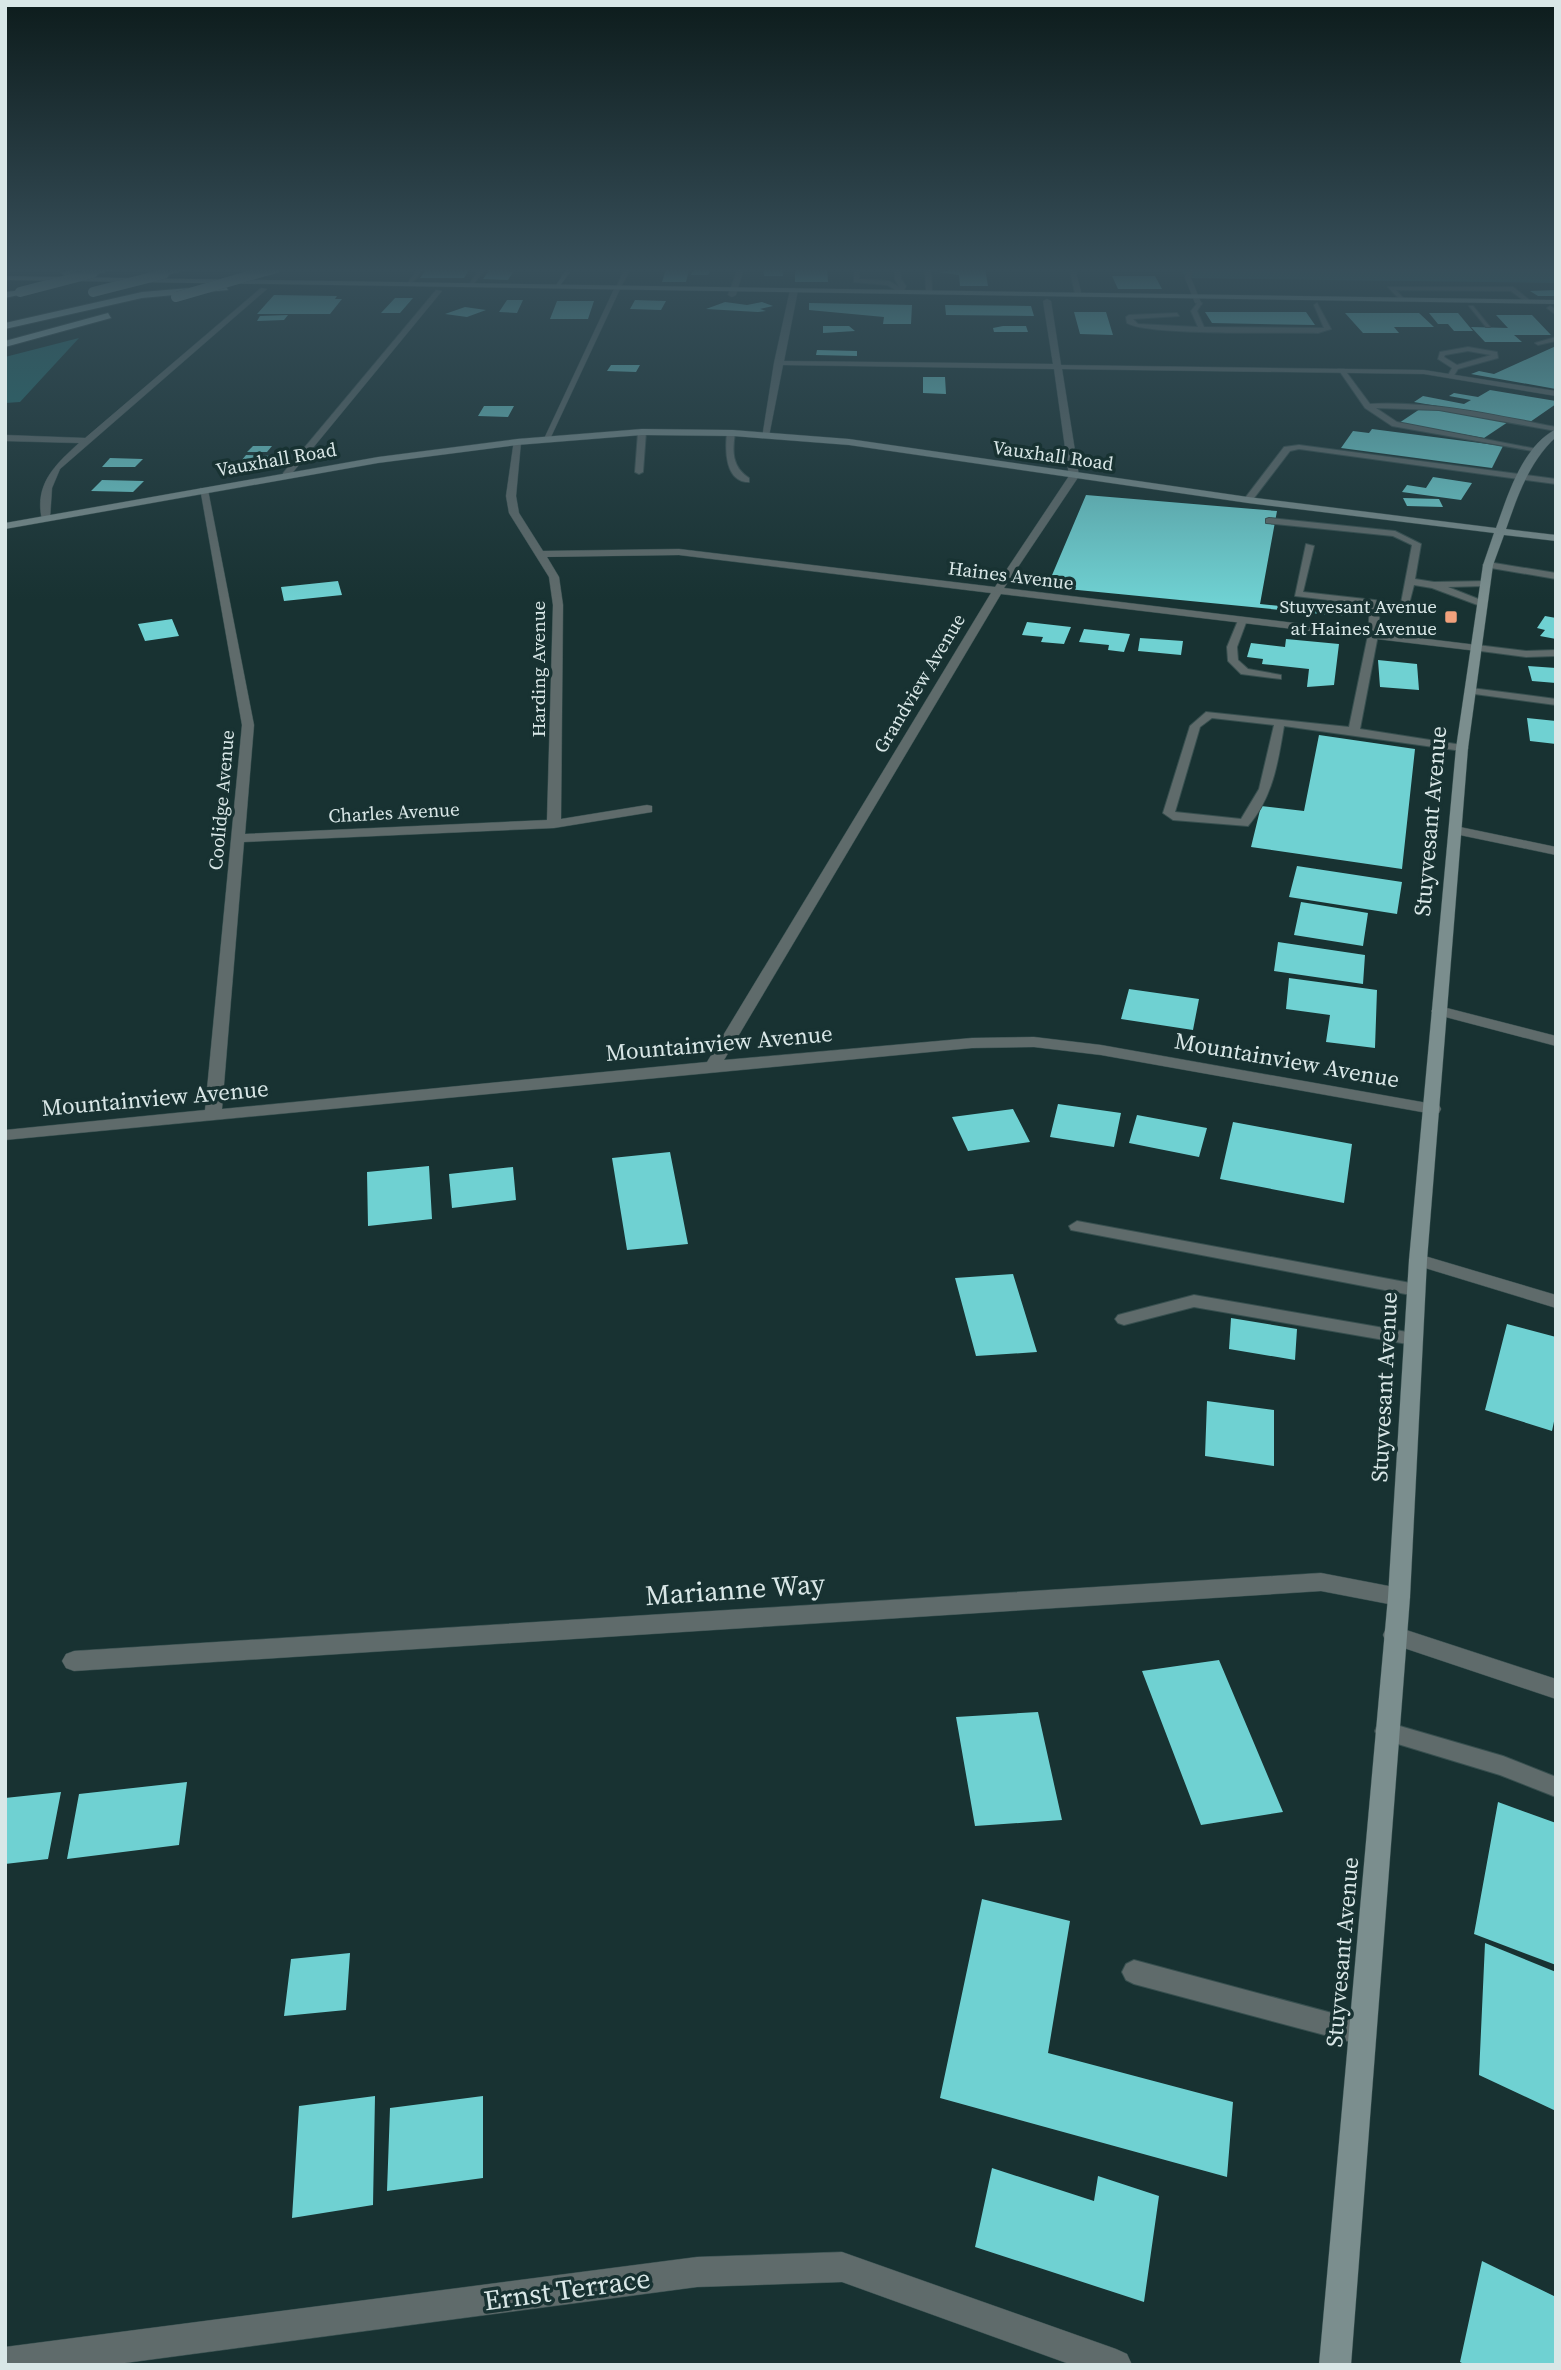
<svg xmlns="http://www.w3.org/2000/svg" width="1561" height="2370" font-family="'Source Serif 4',serif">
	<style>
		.forest { fill: #257374 }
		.building { fill: #6fd1d2 }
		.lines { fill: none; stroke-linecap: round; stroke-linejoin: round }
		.lane-casing { stroke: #374f4f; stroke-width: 2 }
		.street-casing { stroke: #374f4f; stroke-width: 1 }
		.secondary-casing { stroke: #374f4f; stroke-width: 1 }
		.primary-casing { stroke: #374f4f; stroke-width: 1 }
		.highway-casing { stroke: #374f4f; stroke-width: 2 }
		.lane { fill: #5f6b6b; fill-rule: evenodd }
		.street { fill: #5f6b6b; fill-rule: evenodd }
		.secondary { fill: #7b8e8e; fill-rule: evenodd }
		.primary { fill: #91a9a8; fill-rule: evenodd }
		.highway { fill: #a4c1c1; fill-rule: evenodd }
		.highway-bridge-casing { stroke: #374f4f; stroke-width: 10; stroke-linecap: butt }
		.highway-bridge { stroke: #a4c1c1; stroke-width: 10 }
		.poi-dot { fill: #f1a17c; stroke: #183232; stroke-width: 2.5 }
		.labels { text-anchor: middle; stroke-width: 7; stroke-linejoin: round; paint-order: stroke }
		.far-street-label { font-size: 19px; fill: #d9e7e7; stroke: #183232 }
		.far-poi-label { font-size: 19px; fill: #d9e7e7; stroke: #183232; text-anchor: end }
		.street-label { font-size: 23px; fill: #d9e7e7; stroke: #183232 }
		.near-street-label { font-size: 28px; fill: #d9e7e7; stroke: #183232 }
	</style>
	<rect width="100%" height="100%" fill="#183232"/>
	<path class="forest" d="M1179,268H1514L1556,270V283L1186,278Z
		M79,338L20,402L5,403V357Z"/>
	<path class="building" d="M427,268H470L464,278H420Z
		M491,268H511L509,272H513L508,280L483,279Z
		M694,268H712L708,275H691Z
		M763,268H782L783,276H764Z
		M795,268H827L828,282H795Z
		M947,268H985L988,286H960L959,275L938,272L947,271Z
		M666,269L689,270L686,282H662Z
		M1112,276H1155L1162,289H1118Z
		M1556,290V296H1538L1530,291Z
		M274,295L337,296L335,299H342L330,314H257Z
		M395,298H413L400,313H381Z
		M507,300H523L517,313L499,312Z
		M635,300L666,301L661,310L630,309Z
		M557,301H594L588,319H550Z
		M725,302L747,305L762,302L773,306L760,309L766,311L758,312L706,309Z
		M809,303L912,305L911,324H883L884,317L809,310Z
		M945,305L1031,306L1034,316L946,315Z
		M465,307L486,310L467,317L445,314Z
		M1074,312H1106L1113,335L1080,334Z
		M1205,312H1306L1315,325L1212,323Z
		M1345,313H1419L1434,327H1394L1399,333H1363Z
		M1429,313H1458L1473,331H1454L1448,324H1438Z
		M288,315L284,320L257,321L260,316Z
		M1496,315H1532L1551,335H1514L1522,342H1485L1471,327L1508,328Z
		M823,326H849L855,331L823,333Z
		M1003,326H1026L1028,332H994L993,328Z
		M1556,346V389L1471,374L1479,371L1494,374Z
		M817,350L857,351V356L816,355Z
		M611,365H640L636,372L607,371Z
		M923,377H945L946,394L923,393Z
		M1490,390L1556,401V404L1530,422L1414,402L1423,396L1464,404L1471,400L1449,396L1454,393L1478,397Z
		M484,406H514L508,417L478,416Z
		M1423,407L1508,422L1484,438L1399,423Z
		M1372,429L1503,446L1492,468L1341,448L1353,431L1369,433Z
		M253,446H272L267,452H247Z
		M246,455L275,456L265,468L236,467Z
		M110,458L143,459L135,467H102Z
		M1433,477L1472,483L1461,500L1402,492L1407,485L1426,488Z
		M102,480L144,481L133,492L91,491Z
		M1086,495L1277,511L1260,604L1343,612L1342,616L1047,587Z
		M1403,498L1439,499L1443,507L1407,506Z
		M338,581L342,595L284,601L281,587Z
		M1545,616L1556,618V639L1540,636L1545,630L1537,628Z
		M172,619L179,636L145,641L138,624Z
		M1027,622L1071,627L1064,644L1041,642L1043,637L1022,635Z
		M1084,629L1130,634L1124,652L1108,650L1109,645L1079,642Z
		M1140,638L1183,641L1181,655L1138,651Z
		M1286,639L1339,644L1334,685L1307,687L1309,669L1262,664L1263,659L1247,657L1251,643L1285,647Z
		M1378,660L1417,664L1419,690L1380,687Z
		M1528,666L1556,668V683L1532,681Z
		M1527,718L1556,721V744L1530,741Z
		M1319,735L1415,749L1402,869L1251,847L1261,806L1304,811Z
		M1297,866L1402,882L1397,914L1289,897Z
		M1301,902L1368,913L1363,946L1294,935Z
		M1278,942L1365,955L1363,984L1274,971Z
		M1289,978L1377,990L1375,1048L1326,1042L1330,1015L1286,1009Z
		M1129,989L1199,999L1193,1030L1121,1019Z
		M1058,1104L1121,1113L1114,1147L1050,1137Z
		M1013,1109L1030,1142L968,1151L952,1117Z
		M1137,1115L1207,1128L1199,1157L1129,1143Z
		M1233,1122L1352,1144L1344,1203L1220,1179Z
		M670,1152L688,1244L627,1250L612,1158Z
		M429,1166L432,1219L368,1226L367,1172Z
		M513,1167L516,1200L452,1208L449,1174Z
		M1013,1274L1037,1352L976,1356L955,1278Z
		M1231,1318L1297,1329L1295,1360L1229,1349Z
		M1507,1324L1556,1337V1412L1552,1431L1485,1410Z
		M1207,1401L1274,1410V1466L1205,1456Z
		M1219,1660L1283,1812L1201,1825L1142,1671Z
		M1038,1712L1062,1820L975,1826L956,1717Z
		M187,1782L179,1845L67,1859L79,1794Z
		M61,1792L48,1859L5,1864V1798Z
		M1498,1802L1556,1823V1965L1474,1934Z
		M982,1899L1070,1921L1048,2053L1233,2102L1227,2177L940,2098Z
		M1485,1943L1556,1972V2111L1479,2075Z
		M350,1953L346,2010L284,2016L291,1959Z
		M375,2096L373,2205L292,2218L299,2106Z
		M483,2096V2178L387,2191L390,2108Z
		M992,2168L1094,2201L1098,2176L1159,2196L1144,2302L975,2247Z
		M1482,2261L1556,2297V2365H1466L1460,2362Z"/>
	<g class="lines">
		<defs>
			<path id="lane" d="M419,268H425L410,285H406Z
				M480,268H486L472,286H468Z
				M625,268H631L620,288H616Z
				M854,268H860L859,279L889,281L899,287L895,279V268H901V279L906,286L904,291L899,292L887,285L854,282Z
				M925,268H931L932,292L929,294L926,292Z
				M1388,287H1513L1532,302L1527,303L1511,291L1396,290L1404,299L1401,301Z
				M1199,301L1202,303L1197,311L1204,327L1324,328L1314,305L1317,303L1331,329L1318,333C1286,332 1146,336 1127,323L1126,317L1129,315L1177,313L1179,316L1133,319L1138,324L1198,327L1191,311Z
				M1469,306H1473L1490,327H1486Z
				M1550,306L1556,309V315L1547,308Z
				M1556,337V341L1538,345L1535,343Z
				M1468,347L1497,352L1498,358L1458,369L1453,377H1447L1452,368L1438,359L1440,352ZM1468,351L1491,355L1457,365L1444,357L1445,355Z
				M1338,369H1344L1370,404C1433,401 1494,415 1556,427V431L1439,410L1376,408L1397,422L1542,450L1538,452L1392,426L1365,408Z
				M642,430L646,432L643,472L639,474L635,472L638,432Z
				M731,431L735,433C732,452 732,467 749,478V482C725,482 725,450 727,433Z
				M1299,445L1556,479V484L1299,449L1290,451L1251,502H1245V498L1284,447Z
				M1269,518L1395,531L1421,544L1415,579L1434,582L1488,581V585L1485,586L1448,587L1486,602V606L1483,607L1432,588L1414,585L1408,608L1380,606L1378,635L1360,729L1462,745L1468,748L1462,751L1284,726C1278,762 1273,797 1248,826L1173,820L1163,813L1190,726L1206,712L1349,727L1368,635L1370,605L1295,596L1306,544L1314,546L1303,592L1401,603L1412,545L1393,536L1266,523V519ZM1212,718L1274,725L1259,789L1241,819L1175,812L1200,727Z
				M1488,562L1556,573V579L1485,567L1483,565Z
				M1239,618L1247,620L1237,647L1238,660L1248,669L1281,675V679L1241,674L1228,661L1227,647Z
				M1477,645L1526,651L1556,650V656L1526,657L1473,650L1472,648Z
				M1471,688L1556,699V705L1467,693L1466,691Z
				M1077,1221L1416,1284L1424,1290L1416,1296L1071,1230L1069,1226Z
				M1194,1295L1413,1333L1419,1335L1422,1339L1419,1343L1413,1345L1194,1307L1124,1325L1118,1323L1115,1319L1118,1315Z
				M1386,1722L1503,1756L1556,1777V1797L1500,1775L1378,1738L1375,1731L1378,1724Z
				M1134,1960L1362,2021L1371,2024L1374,2033L1371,2042L1362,2045L1134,1984L1126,1980L1122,1972L1126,1964Z"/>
			<path id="street" d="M738,268H744L736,295L732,297L728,295Z
				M1069,268H1075L1082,296L1075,294Z
				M1188,268H1194L1191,278L1202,305L1195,303L1185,278Z
				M618,285L621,287L550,439L543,441L615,287Z
				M261,288L267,289L60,469L52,488L50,518L42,520C34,484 55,465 79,443L5,441V435L85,438Z
				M794,288L798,290L784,361L1053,364L1043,301L1047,299L1051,301L1061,365L1424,370L1556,391V396L1424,374L1062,369L1079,476L1004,588L1477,645L1483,648L1477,651L1001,594L724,1060L972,1038L1034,1037L1101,1045L1433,1104L1439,1105L1441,1109L1439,1113L1433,1114L1101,1055L1034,1047L972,1048L5,1140V1130L205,1110L242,725L200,488L208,490L254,725L245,834L547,820L553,605L549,577L509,513L506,496L514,440L521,442L516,496L519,513L543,551L679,549L995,587L1069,476L1054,369L783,365L769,436L762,438L774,363L790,290ZM679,555L991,593L707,1062L222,1109L244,842L554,828L652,812V806L647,805L561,819L563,605L559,577L547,557Z
				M436,290L442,291L289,477H283V473Z
				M1455,826L1556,847V855L1450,833V827Z
				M1439,1006L1556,1036V1046L1434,1014L1431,1011L1434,1008Z
				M1418,1254L1556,1295V1308L1412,1264L1409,1260L1412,1256Z
				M1321,1573L1399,1588L1407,1591L1410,1597L1407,1603L1399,1606L1321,1591L74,1671L66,1668L62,1661L66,1654L74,1651Z
				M1394,1626L1556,1679V1699L1386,1642L1383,1635L1386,1628Z
				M842,2252L1116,2349L1127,2354L1132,2365H1072L842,2282L697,2287L110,2365H5V2347L697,2257Z"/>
			<path id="secondary" d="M567,268H573L559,287H555Z
				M642,429L733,430L849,439L1248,497L1496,528C1508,495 1522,447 1556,429V437C1529,462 1518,495 1506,529L1556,535V541L1504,535L1493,565L1468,748L1427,1260L1410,1597L1351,2365H1319L1388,1597L1409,1260L1456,748L1483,565L1494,533L1248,503L849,445L733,436L642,435L517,445L378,463L5,529V523L378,457L517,439Z"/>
			<path id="primary" d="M5,276L1556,300V304L5,280Z"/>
			<path id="highway" d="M77,268H90L65,275L61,273Z
				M106,268H120L93,275L89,273Z
				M180,268H193L164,276L160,274Z
				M225,285L228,290L142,298L5,329V323L142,292Z
				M23,290V294L5,298V292Z
				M108,313L111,318L5,347V341Z"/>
		</defs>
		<use href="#lane" class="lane-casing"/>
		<use href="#street" class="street-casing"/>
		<use href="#secondary" class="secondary-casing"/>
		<use href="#primary" class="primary-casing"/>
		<use href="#highway" class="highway-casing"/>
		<use href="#lane" class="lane"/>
		<use href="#street" class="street"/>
		<use href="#secondary" class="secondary"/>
		<use href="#primary" class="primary"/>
		<use href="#highway" class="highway"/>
		<defs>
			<path id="highway-bridge" d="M20,292L93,273
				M93,292L164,274
				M176,297L276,268"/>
		</defs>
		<use href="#highway-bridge" class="highway-bridge-casing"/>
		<use href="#highway-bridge" class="highway-bridge"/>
	</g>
	<linearGradient id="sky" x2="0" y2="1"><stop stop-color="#0d1c1c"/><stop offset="0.45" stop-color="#374f5a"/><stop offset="1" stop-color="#374f5a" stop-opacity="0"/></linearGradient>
	<rect width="1561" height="600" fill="url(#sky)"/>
	<rect class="poi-dot" x="1444" y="610" width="14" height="14" rx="3.5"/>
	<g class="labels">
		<g class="far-street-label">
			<text transform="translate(1053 455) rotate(8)" y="7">Vauxhall Road</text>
			<text transform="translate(276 459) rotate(-10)" y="7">Vauxhall Road</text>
			<text transform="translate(1011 575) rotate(7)" y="7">Haines Avenue</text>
			<text transform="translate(538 669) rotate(-90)" y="7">Harding Avenue</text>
			<text transform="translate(919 683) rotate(-59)" y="7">Grandview Avenue</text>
			<text transform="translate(221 800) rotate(-85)" y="7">Coolidge Avenue</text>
			<text transform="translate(394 812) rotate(-3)" y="7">Charles Avenue</text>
		</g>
		<g class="far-poi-label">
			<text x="1437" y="613">Stuyvesant Avenue<tspan x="1437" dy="22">at Haines Avenue</tspan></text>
		</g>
		<g class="street-label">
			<text transform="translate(1430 821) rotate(-85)" y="8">Stuyvesant Avenue</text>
			<text transform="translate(719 1043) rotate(-5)" y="8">Mountainview Avenue</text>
			<text transform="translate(1287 1060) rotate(10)" y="8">Mountainview Avenue</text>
			<text transform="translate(155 1098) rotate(-5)" y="8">Mountainview Avenue</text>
			<text transform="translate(1384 1387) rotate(-87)" y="8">Stuyvesant Avenue</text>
			<text transform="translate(1342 1952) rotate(-85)" y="8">Stuyvesant Avenue</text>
		</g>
		<g class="near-street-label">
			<text transform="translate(735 1589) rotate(-4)" y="10">Marianne Way</text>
			<text transform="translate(567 2289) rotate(-8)" y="10">Ernst Terrace</text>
		</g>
	</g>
	<rect width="1561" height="2370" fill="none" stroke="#d9e7e7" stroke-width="14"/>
</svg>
